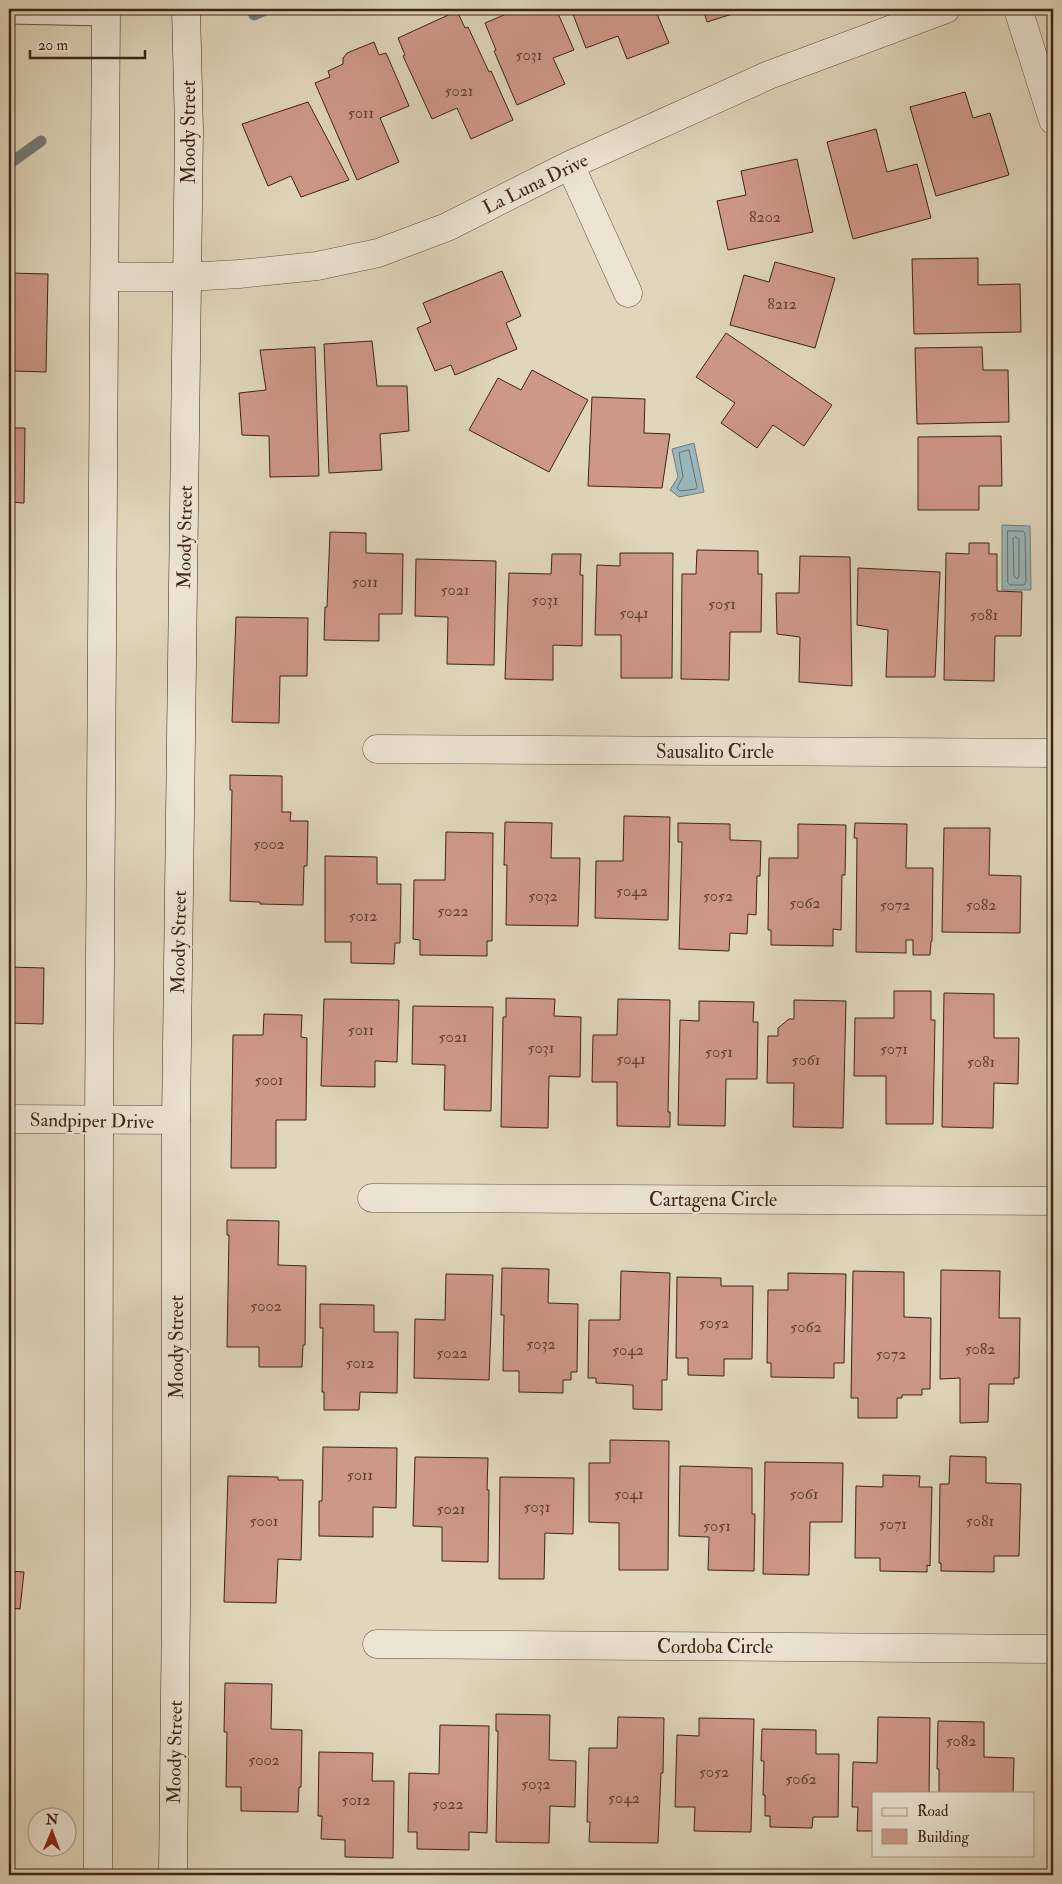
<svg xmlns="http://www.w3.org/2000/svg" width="1062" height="1884" font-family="'IM FELL Double Pica',serif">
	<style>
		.water { fill: #98b6ba; stroke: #747c79 }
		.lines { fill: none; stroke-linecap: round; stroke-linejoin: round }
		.shore { stroke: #6b6d68; stroke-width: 1 }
		.stream { stroke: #747c79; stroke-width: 11 }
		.building { fill: #ce9888; stroke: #3e2417 }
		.service-casing { stroke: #665040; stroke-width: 21 }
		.minor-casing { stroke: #665040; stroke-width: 29 }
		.secondary-casing { stroke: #3e2417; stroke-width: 29 }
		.service { stroke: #ebe4d3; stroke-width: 19 }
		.minor { stroke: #ebe4d3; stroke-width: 28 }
		.secondary { stroke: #ebe4d3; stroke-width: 28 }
		.labels { text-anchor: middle; stroke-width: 4.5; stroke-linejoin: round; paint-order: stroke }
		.number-label { font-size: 16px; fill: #624133 }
		.street-label { font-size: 19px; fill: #3e2417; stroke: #ebe4d3 }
	</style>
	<rect width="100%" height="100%" fill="#e0d6bb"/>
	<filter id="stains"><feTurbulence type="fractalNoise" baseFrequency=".004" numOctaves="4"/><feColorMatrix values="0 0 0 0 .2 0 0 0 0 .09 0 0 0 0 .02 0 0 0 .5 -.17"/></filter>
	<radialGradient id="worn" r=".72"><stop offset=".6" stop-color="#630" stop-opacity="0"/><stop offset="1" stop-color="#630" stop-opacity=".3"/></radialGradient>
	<path class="water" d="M694,443L704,492L679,497L670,490L678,477L672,449Z
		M1002,525L1030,526L1031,590H1002Z"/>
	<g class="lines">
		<path class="shore" d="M689,450L697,487L696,489L680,491L677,488L683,477L679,453Z
			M1008,531H1023L1025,533L1026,582L1024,585H1010L1008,583Z
			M1016,537L1019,539V576L1017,579L1014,576L1013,539Z"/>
		<path class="stream" d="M254,15L268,9
			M9,164L41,141"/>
	</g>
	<path class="building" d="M518,9H556L574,50L553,58L565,84L517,105L494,51L496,50L485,23Z
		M571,9H655L669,43L627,59L618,36L586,48Z
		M703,9H748L707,22Z
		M457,11L465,28L468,27L489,72L491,71L513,120L471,139L457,108L432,119L403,56L405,55L398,38Z
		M374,42L379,55L386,53L409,106L380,118L399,162L357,180L315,83L330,77L328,71L343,64V58L347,53Z
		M965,92L973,118L990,113L1009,175L936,196L910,107Z
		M308,102L349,180L301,197L291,176L268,186L242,124Z
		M876,129L887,172L917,164L931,218L853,239L827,142Z
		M797,159L813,232L728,250L717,201L746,195L741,171Z
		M978,258V285L1020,284L1021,332L914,334L912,259Z
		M775,262L835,278L815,348L730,325L744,275L769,282Z
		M502,271L521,316L506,323L517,349L455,375L451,365L435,371L417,328L431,322L423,303Z
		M9,273L48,274L46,372L13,371V376H9Z
		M726,333L832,405L804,446L773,425L757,448L721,423L735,403L696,377Z
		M372,341L377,386H407L409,431L380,434L382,470L329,473L324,344Z
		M315,347L319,476L270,477L269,436L242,435L239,393L266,390L260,350Z
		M982,347L983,370H1008L1009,422L917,424L915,348Z
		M532,370L588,400L549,472L469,430L498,378L521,390Z
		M592,397L645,399L644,433L670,434L662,488L588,486Z
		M9,428H25L24,503L9,502Z
		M1001,436L1002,486H979V510H918V437Z
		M9,515H12L11,588H9Z
		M330,532L366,533V553L403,554L402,614H379V641L324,640L325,607H327Z
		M969,543H989V554H997V591L1022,592L1021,636H995L994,681L944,680L946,553L969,554Z
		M697,550L758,551V574H762L761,632H730L729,680L681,679L682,574H696Z
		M620,553H673L672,678H621V635H595L597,565L620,566Z
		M552,554H581L580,575H583L582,646L553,645V680L505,679L509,573L551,574Z
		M800,556L850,557L852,686L799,682L800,637L777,634L776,593H799Z
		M416,559L496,561L494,665L447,664L448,617L415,616Z
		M858,568L940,572L935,677H886L888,630L857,625Z
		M236,617L308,618L307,676H280L279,723L232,722Z
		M9,654H11L9,726Z
		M230,775L282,776V812H291L290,821H308L307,866H304L303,905L260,904V902L230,901L232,790H230Z
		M624,816L670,817L668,920L595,918L596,861H623Z
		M505,822L552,823L551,858H580L578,926L506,925L507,865H504Z
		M678,823L730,824V840L761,841L760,876H757L756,915L748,914L747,934L730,933L729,951L679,949L682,842H678Z
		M855,823L907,824L906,868H933L932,941H931L930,955H913V940H906V953L856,952L857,838H854Z
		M798,824L846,825L845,875H842L841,930L833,929V946L771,945V930H768L769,858H798Z
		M944,828H990L989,875L1021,876L1020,933L942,932Z
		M446,832L493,833L492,941H487V956L420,955V940L413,939L414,880H445Z
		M325,856L377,857V884H401L400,943H395L394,964L351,963V942H325Z
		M9,967L44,968L43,1024L9,1023Z
		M894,991H931V1020H935L933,1124H886V1076H854L855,1018H894Z
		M944,993L994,994V1038H1019L1018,1084L994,1083L993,1128L942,1127Z
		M506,998L555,999L554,1016L581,1017L580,1077L549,1076L548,1128L501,1127L503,1017H506Z
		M324,999L399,1000L397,1062L375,1061V1087L321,1086Z
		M618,999L670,1000L668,1112H670V1127L617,1126V1082H592L593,1035H617Z
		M794,1000L846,1001L843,1128L793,1127L794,1083H767L768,1036H778V1028L789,1019H794Z
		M699,1001L754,1002L753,1022H758L757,1079H726L725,1126L678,1125L680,1020L699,1021Z
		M413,1006L493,1007L491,1111L444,1110L445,1065L412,1064Z
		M264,1014L302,1015L301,1037L307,1038L306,1120H276V1168H231L233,1035H263Z
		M227,1220L279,1221L278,1265L306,1266L305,1345H303L302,1367H259V1347H227L229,1235H227Z
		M502,1268L549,1269L548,1303L578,1304L577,1372H571V1380H563V1393L519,1392V1371H503L504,1315H501Z
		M941,1270L1000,1271L999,1318H1020L1019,1378H1014V1384H989L988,1422L960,1423V1378L940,1379Z
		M621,1271L670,1273L667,1380H662V1410L633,1409V1385L596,1383V1378H588L589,1320H620Z
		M853,1271L904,1272V1317L931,1318L930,1389H922V1395H902V1398H897V1418H858V1398H851Z
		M788,1273L846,1274L844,1363H834V1378L771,1377V1363H767L768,1290H788Z
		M446,1274L493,1275L489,1380L414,1378L415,1319L445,1320Z
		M677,1277L721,1278V1286H753L752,1359H724V1376L688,1375V1358H676Z
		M320,1304L374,1305V1332H398L397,1393L360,1392L359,1410H324V1392H322L323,1328H320Z
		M610,1440L669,1441L668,1570H619V1523L589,1522V1463H610Z
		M323,1447L397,1448L396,1508L373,1507V1537L319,1536V1501H322Z
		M950,1456L986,1457V1483L1021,1484L1019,1556H994V1572L941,1571V1563H939L940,1484H949Z
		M415,1457L488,1458L487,1490H489L488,1562L442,1561V1527L413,1526Z
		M765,1462L843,1463L842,1522H810L809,1575L763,1574Z
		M680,1466L752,1468V1514H755L754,1571L708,1570L709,1537L679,1536Z
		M883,1475L920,1476L919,1487H932L930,1566L927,1565V1572L880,1571V1558H855L856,1486L883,1487Z
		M228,1476L278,1477V1480H303L301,1560L278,1559L276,1603L224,1602Z
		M500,1477L574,1478L573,1534L545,1533L544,1579H499Z
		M9,1571L24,1572L20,1609L9,1608Z
		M225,1683L272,1684L271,1729L302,1730L301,1787H299L298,1812L241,1811V1787H226L227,1732H224Z
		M496,1714L550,1715L549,1760L576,1761L575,1807L550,1806L549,1843L496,1842L498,1731H496Z
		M618,1717L664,1718L663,1773H661L658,1843L589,1842L590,1822H587L589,1748H617Z
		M878,1717L930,1718L929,1793H873V1831H857L858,1807H852L853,1762L877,1763Z
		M699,1718L754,1719L751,1832L694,1831L695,1807H675L677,1735L699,1736Z
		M938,1721L984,1722V1757L1014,1758L1013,1793H939V1769H937Z
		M440,1725L489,1726L487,1833L469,1832V1850L417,1849V1832H408L409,1773L439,1774Z
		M762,1729L816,1730V1754H839L838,1817H813L812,1828L770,1827V1816H765V1795H763L764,1761H761Z
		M319,1752L373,1753L372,1781H394L393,1858L345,1857V1840L321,1839L322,1816H318Z
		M278,1871L307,1872V1875H278Z"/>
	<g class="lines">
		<defs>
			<path id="service" d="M9,14L106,16"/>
			<path id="minor" d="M1018,9L1053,120
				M570,165L628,293
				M105,277H187L239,274L317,266L378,253L447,227L570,165L769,75L946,9
				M377,749L1053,753
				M9,1119L176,1120
				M372,1198L1053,1201
				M377,1644L1053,1649"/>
			<path id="secondary" d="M98,1875L99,1120L106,9
				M173,1875L176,1607V1120L189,130L186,9"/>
		</defs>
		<use href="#service" class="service-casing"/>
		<use href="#minor" class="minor-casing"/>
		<use href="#secondary" class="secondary-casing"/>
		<use href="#service" class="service"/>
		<use href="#minor" class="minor"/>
		<use href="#secondary" class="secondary"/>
	</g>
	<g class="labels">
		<g class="number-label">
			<text x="529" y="60">5031</text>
			<text x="459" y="96">5021</text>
			<text x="361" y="118">5011</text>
			<text x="765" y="222">8202</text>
			<text x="782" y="309">8212</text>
			<text x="365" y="587">5011</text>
			<text x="455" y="595">5021</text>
			<text x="545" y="605">5031</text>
			<text x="722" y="609">5051</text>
			<text x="634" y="618">5041</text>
			<text x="984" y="620">5081</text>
			<text x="269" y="849">5002</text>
			<text x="632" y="896">5042</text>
			<text x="543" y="901">5032</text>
			<text x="718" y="901">5052</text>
			<text x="805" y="908">5062</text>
			<text x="895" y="910">5072</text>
			<text x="981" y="910">5082</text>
			<text x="453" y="916">5022</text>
			<text x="363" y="921">5012</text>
			<text x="361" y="1035">5011</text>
			<text x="453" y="1042">5021</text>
			<text x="541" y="1053">5031</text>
			<text x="894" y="1054">5071</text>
			<text x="719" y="1057">5051</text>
			<text x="631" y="1064">5041</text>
			<text x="806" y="1065">5061</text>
			<text x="981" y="1067">5081</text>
			<text x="269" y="1085">5001</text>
			<text x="266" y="1311">5002</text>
			<text x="714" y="1328">5052</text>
			<text x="806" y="1332">5062</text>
			<text x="541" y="1349">5032</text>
			<text x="980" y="1354">5082</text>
			<text x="628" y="1355">5042</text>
			<text x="452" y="1358">5022</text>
			<text x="891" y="1359">5072</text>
			<text x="360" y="1368">5012</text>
			<text x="360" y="1480">5011</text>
			<text x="629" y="1499">5041</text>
			<text x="804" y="1499">5061</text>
			<text x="537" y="1512">5031</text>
			<text x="451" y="1514">5021</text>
			<text x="264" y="1526">5001</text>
			<text x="980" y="1526">5081</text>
			<text x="893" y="1529">5071</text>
			<text x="717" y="1531">5051</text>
			<text x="961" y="1746">5082</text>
			<text x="264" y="1765">5002</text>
			<text x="714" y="1777">5052</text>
			<text x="801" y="1784">5062</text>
			<text x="536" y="1789">5032</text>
			<text x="624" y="1803">5042</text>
			<text x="356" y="1805">5012</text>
			<text x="448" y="1809">5022</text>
		</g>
		<g class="street-label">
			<text transform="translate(188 132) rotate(-90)" y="7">Moody Street</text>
			<text transform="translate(535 183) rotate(-26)" y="7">La Luna Drive</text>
			<text transform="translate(184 537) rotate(-89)" y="7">Moody Street</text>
			<text x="715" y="758">Sausalito Circle</text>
			<text transform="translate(178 942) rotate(-89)" y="7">Moody Street</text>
			<text transform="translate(92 1120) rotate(1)" y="7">Sandpiper Drive</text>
			<text x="713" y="1206">Cartagena Circle</text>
			<text transform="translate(176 1347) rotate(-90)" y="7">Moody Street</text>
			<text x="715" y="1653">Cordoba Circle</text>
			<text transform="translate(174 1752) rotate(-89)" y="7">Moody Street</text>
		</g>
	</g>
	<rect width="1062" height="1884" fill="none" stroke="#e0d6bb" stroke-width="30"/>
	<rect x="10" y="10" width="1042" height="1864" fill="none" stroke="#3e2417" stroke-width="2.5"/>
	<rect x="15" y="15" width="1032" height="1854" fill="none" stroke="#3e2417"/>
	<rect x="872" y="1792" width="162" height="65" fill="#ebe4d3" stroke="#a69788"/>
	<rect x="882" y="1808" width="25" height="8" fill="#ebe4d3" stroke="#a69788"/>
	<text x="917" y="1816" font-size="15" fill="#3e2417">Road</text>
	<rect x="882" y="1829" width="25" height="15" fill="#ce9888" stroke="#a69788"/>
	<text x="917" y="1842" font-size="15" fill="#3e2417">Building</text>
	<g transform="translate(52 1832) rotate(1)"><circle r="24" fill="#ebe4d3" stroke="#a69788"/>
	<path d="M0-4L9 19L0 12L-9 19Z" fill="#8f2418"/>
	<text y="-8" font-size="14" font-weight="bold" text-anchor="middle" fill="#3e2417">N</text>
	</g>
	<path d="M30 50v8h115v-8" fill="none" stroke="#3e2417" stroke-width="2.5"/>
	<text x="38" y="50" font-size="15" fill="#3e2417" stroke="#ebe4d3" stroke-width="4" paint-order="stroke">20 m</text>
	<rect width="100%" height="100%" filter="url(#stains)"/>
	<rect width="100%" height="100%" fill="url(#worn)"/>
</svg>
